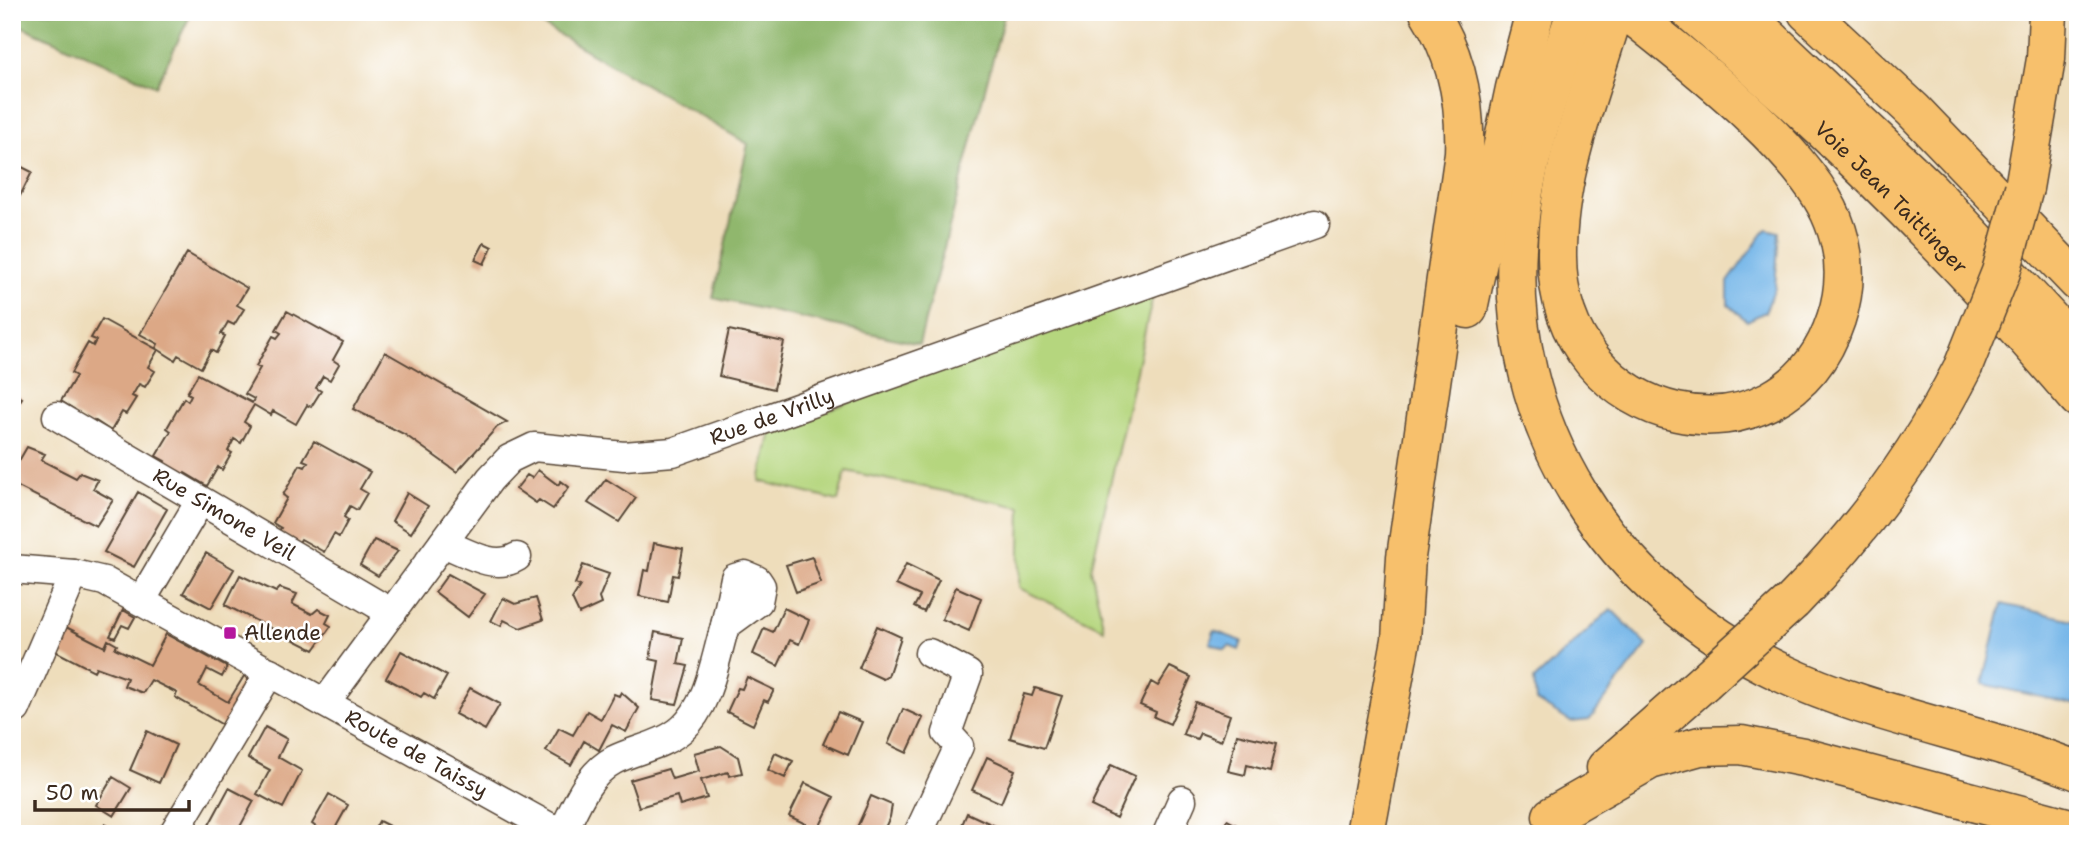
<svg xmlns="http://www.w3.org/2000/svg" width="2090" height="846" font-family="'Shantell Sans',sans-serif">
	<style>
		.green { fill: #b5d67e; stroke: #78804e; stroke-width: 2 }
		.forest { fill: #90b76d; stroke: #667046; stroke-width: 2 }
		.water { fill: #73b5e8; stroke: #577083; stroke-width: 2 }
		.building { fill: #dca886 }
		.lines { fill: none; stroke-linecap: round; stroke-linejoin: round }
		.minor-casing { stroke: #564536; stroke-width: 31 }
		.highway-casing { stroke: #564536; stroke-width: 41 }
		.minor { stroke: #fff; stroke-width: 28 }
		.highway { stroke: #f7c06c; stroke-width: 38 }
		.highway-bridge-casing { stroke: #564536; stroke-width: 41; stroke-linecap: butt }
		.highway-bridge { stroke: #f7c06c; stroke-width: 38 }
		.poi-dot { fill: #b5179e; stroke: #fff; stroke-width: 2.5 }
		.labels { text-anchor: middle; stroke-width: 5; stroke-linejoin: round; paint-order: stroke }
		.street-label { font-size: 21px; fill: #3b2a1e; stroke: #fff }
		.poi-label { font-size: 21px; fill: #3b2a1e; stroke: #fff; text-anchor: start }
	</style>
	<rect width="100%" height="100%" fill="#fff"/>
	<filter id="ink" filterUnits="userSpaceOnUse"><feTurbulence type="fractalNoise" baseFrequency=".0143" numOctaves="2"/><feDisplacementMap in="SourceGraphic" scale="14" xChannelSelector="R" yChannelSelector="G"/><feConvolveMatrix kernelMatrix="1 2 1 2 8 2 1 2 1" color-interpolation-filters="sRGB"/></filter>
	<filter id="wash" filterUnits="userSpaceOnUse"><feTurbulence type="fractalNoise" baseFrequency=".00686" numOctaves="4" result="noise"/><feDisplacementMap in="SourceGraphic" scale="28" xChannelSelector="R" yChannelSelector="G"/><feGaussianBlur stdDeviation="1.57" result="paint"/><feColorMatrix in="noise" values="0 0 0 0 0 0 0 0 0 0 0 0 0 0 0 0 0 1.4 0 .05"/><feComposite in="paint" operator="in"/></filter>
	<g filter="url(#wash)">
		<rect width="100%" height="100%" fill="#edb"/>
		<path class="green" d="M1154,291L1091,569L1104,629L1019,588L1021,507L846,471L838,501L760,481L771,431Z"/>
		<path class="forest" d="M12,12H192L156,86L12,22Z
			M520,12H1005L919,344L713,298L748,144Z"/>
		<path class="water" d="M1766,229L1779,232L1775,288L1765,312L1747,321L1728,304V282Z
			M2002,604L2078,621L2077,705L1983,684Z
			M1611,609L1647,645L1589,720L1571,722L1536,701L1534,680Z
			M1214,631L1242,641L1239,650L1229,646L1225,650L1210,643Z"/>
		<g id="blocks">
			<path class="building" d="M12,162L32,172L20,196L12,192Z
				M484,243L492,247L484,264L475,260Z
				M187,253L247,288L237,305L244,309L234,325L228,322L221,334L225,336L216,353L211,350L201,368L178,355L175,360L156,348L158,344L140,334Z
				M287,311L343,342L333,360L339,364L330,380L323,376L316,388L321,391L311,407L307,405L296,424L273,411L271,415L254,405L244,422L250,426L241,443L234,439L228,451L232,453L222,470L218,467L207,486L185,473L182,477L162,466L165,461L156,456L171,431L167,428L184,398L188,401L191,395L187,393L198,374L252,403L254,399L245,394L260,368L256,366L273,336L277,338L281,333L276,330Z
				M102,319L158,350L148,367L155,371L145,387L139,384L132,396L136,398L126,414L122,412L111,431L94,420L91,425L72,413L74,409L61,401L76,376L71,373L88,343L93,346L96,340L91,338Z
				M729,330L784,342L774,389L719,376Z
				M385,352L507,422L497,427L457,472L404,434L353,409Z
				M12,393L22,398L12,414Z
				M314,441L370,472L360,489L367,493L357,510L350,506L344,517L348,520L339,537L334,534L324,552L301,539L298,544L278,532L281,528L273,523L287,498L283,495L300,465L305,467L308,462L303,460Z
				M27,447L45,454L41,460L76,478L80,473L98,480L93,489L113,500L96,526L12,484V473Z
				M538,470L558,485L561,481L569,487L553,509L539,500L536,503L516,489L527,475L532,478Z
				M606,479L636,498L619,522L588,503Z
				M138,492L167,509L134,567L104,552Z
				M407,493L428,506L411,533L392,521Z
				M374,540L398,551L378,576L360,565Z
				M654,543L683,549L678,576L673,575L668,602L639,596L644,570L649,571Z
				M206,553L234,569L211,608L183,593Z
				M812,557L821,583L796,592L786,565Z
				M906,564L939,580L924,612L914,607L920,596L896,585Z
				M583,565L609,574L599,598L601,604L579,614L572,599L580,586L575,584Z
				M448,574L485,594L468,617L435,592Z
				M240,575L276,592L280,588L297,594L292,604L312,614L318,609L330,615L326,623L331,626L314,650L225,605Z
				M956,587L981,598L969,631L942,619Z
				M503,598L515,604L536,598L543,620L520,628L504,620L501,626L491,621Z
				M784,608L809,620L799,644L790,640L778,666L753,654L764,628L773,632Z
				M123,610L135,617L129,628L122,625L115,638L110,636Z
				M62,625L105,647L108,640L117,645L115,648L150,665L166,634L227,667L222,677L207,669L199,685L228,702L244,676L256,683L228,728L175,697L177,693L151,680L143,693L124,686L127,678L96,667L94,671L51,649Z
				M877,626L901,637L888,676L883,679L859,668Z
				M655,632L683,638L678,664L688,666L677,704L652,700L659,661L650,659Z
				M401,651L447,676L434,699L424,693L421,697L386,678Z
				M1170,667L1191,677L1170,724L1154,717L1156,712L1140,705L1151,682L1158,686Z
				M747,677L774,690L768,702L764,700L753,725L727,712L738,688L742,689Z
				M470,688L500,704L485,730L455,714Z
				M1035,688L1062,696L1044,748L1010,738L1024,694L1032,696Z
				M621,692L639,708L626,732L612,725L599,750L584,741L571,765L546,751L559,728L573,735L587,711L601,719L614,694L619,696Z
				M1195,702L1230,715L1221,741L1200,733L1197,739L1183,734Z
				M903,709L923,718L907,753L888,744Z
				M838,712L862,722L848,755L823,744Z
				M265,727L287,739L278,757L302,771L283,808L257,794L270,770L248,758Z
				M147,731L176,745L159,783L130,770Z
				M1237,734L1277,743L1270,771L1247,765L1245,775L1228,771Z
				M721,746L738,757L742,773L729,776L728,772L701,780L707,798L680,806L677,796L639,807L630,780L668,769L672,779L699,771L694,753Z
				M775,753L793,761L785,778L768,770Z
				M987,757L1015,770L1001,803L972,790Z
				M1111,765L1135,776L1116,818L1091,806Z
				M113,777L131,788L114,816L96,805Z
				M805,783L834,797L818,830L789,816Z
				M229,788L254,801L236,834H224L209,825Z
				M329,794L348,805L333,832L335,834H326L312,824Z
				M871,796L892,805L890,817L882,834H854Z
				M967,813L1004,830L1002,834H958Z
				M1227,820L1248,831L1247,834H1220Z
				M379,821L393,828L403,834H372Z
				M105,824L121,834H99Z"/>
		</g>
	</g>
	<g filter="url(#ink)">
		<use href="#blocks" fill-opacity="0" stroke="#564536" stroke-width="2"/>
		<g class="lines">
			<defs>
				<g id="minor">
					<path id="s1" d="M57,416L392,613"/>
					<path d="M443,543C466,552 494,571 517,557"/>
					<path id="s2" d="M12,569L74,574L104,581L562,834"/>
					<path d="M745,575L757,580L761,586L758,602L725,626L735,578Z"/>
					<path d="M141,601L200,501"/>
					<path id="s3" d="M325,703L490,479L509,459L534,447L624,456L673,452L1315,224"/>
					<path d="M12,711L16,709L74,574"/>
					<path d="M173,834L270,672"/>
					<path d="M562,834C575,808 587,774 614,760C636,749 662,746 682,729C709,705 715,659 725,626"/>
					<path d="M918,834L959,746L947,733L968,674L929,653"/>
					<path d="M1167,834L1182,800"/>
				</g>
				<g id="highway">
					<path d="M1576,12C1552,85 1525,157 1518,234C1501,426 1611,592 1782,673C1872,716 1983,733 2078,771"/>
					<path d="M1614,12C1591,91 1556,173 1557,256C1557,430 1784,477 1836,319C1847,286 1846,252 1833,220C1805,149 1689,61 1628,12"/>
					<path id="s4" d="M1691,12C1831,131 1959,258 2078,398"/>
					<path d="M1742,12L1930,190L2078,349"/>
					<path d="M1807,12L1913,110L2078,282"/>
					<path d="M2024,188L2046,59L2048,12"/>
					<path d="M1468,309L1515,88L1535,12"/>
					<path d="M1793,601C1863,530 1918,455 1963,367"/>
					<path d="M1606,768L1704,682"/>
					<path d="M1552,816L1650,760L1700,746L1741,745L1803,757L2078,830"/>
					<path d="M1365,834L1401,640L1406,557L1464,153C1466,104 1456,54 1429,12"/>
				</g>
			</defs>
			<use href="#minor" class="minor-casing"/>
			<use href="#highway" class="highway-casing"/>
			<use href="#minor" class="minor"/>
			<use href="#highway" class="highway"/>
			<defs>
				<path id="highway-bridge" d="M1963,367L2001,272L2024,188
					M1704,682L1793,601"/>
			</defs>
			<use href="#highway-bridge" class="highway-bridge-casing"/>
			<use href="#highway-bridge" class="highway-bridge"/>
		</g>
	</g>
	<rect class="poi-dot" x="223" y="626" width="14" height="14" rx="3.5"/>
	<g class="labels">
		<g class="street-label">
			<text dy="7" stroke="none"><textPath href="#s4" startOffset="273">Voie Jean Taittinger</textPath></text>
			<text dy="7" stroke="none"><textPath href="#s3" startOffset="578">Rue de Vrilly</textPath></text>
			<text dy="7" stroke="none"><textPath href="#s1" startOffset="194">Rue Simone Veil</textPath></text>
			<text dy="7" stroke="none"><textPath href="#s2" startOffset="450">Route de Taissy</textPath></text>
		</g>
		<g class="poi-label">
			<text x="244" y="640">Allende</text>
		</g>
	</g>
	<rect width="2090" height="846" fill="none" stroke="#fff" stroke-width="42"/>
	<path d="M35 800v10h154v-10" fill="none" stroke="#3b2a1e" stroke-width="3.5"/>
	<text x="46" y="800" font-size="21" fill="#3b2a1e" stroke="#ffffff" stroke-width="5" paint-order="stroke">50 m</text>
</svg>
